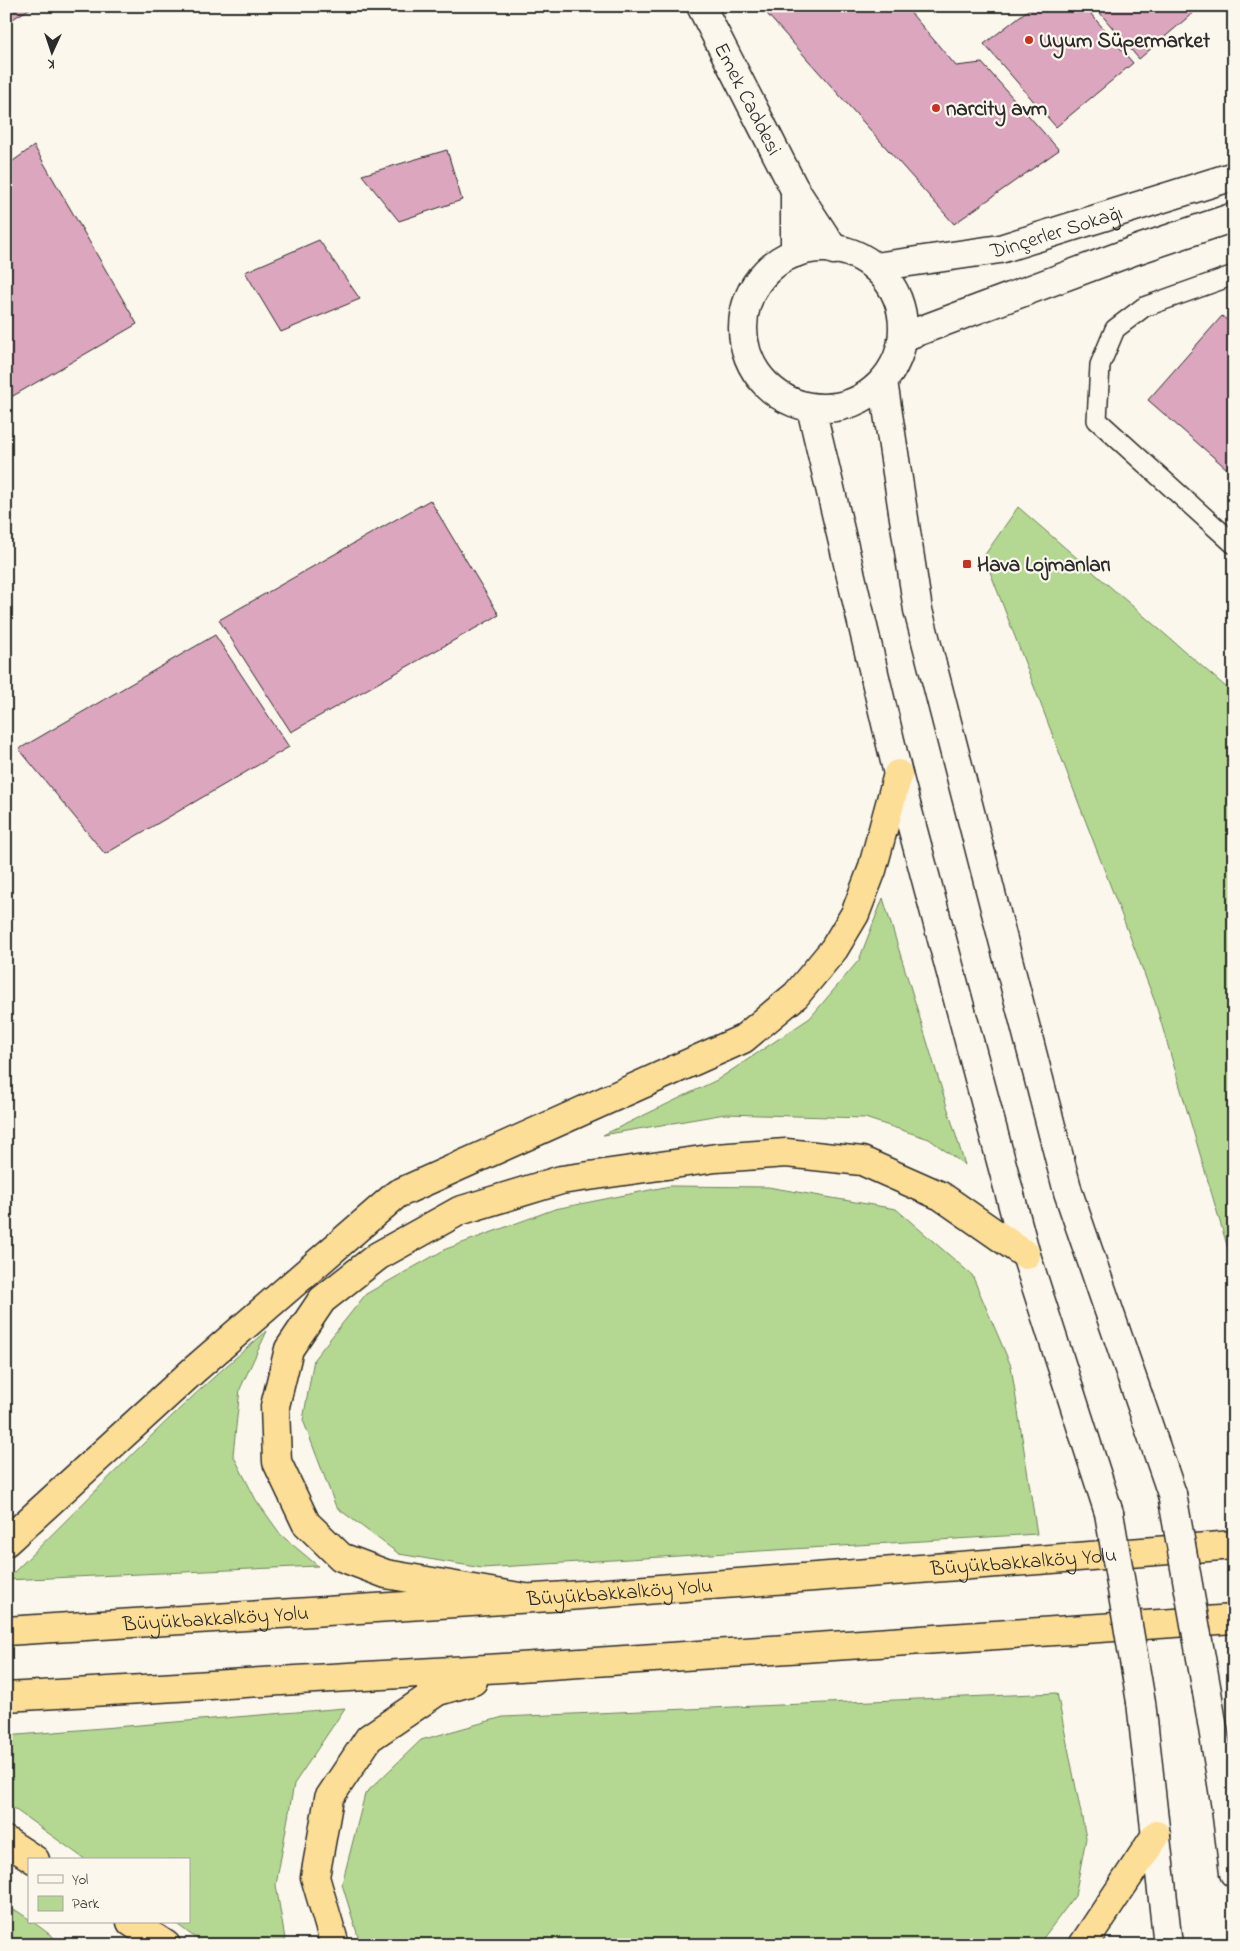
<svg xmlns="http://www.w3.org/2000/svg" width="1240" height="1951" font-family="'Indie Flower',sans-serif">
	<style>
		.green { fill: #b4d892; stroke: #70825e }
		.building { fill: #dca6be; stroke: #2b2b2b }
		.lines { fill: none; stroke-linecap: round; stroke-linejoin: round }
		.service-casing { stroke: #2b2b2b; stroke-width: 22 }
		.tertiary-casing { stroke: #2b2b2b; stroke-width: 31 }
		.secondary-casing { stroke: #2b2b2b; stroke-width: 31 }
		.trunk-casing { stroke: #2b2b2b; stroke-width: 31 }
		.service { stroke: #fbf7ec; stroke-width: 19 }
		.tertiary { stroke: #fbf7ec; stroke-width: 28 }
		.secondary { stroke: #fbf7ec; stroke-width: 28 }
		.trunk { stroke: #fdde96; stroke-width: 28 }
		.secondary-bridge-casing { stroke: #2b2b2b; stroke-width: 31; stroke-linecap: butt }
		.secondary-bridge { stroke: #fbf7ec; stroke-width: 28 }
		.poi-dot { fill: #c8321e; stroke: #fbf7ec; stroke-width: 2 }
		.labels { text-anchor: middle; stroke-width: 4.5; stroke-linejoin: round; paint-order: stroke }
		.poi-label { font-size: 21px; font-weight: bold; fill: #2b2b2b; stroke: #fbf7ec; text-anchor: start }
		.street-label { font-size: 21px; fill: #2b2b2b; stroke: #fbf7ec }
	</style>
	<rect width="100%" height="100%" fill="#fbf7ec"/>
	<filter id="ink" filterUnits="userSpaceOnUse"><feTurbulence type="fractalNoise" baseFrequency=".02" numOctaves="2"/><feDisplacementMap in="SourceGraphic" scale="10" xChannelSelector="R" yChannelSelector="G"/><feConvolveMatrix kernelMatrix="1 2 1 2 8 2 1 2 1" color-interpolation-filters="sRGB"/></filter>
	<g filter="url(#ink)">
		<path class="green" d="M1018,507L1234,694V1269L1155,1002L984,556Z
			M883,898L965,1165L929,1139L865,1118L725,1114L603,1135L717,1080L810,1018L859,960Z
			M670,1186L768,1187L896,1209L972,1275L1011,1366L1037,1534L482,1568L399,1554L336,1507L303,1420L314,1359L366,1294L446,1249L555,1209Z
			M267,1331L240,1389L233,1455L256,1500L281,1535L318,1566L6,1580C92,1496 175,1407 267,1331Z
			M1057,1693L1086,1838L1075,1896L1044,1937L1033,1945L360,1943L342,1884L365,1794L421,1740L503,1717Z
			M345,1708L294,1784L276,1885L286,1945H205L174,1922H189V1860H86L6,1803V1736Z
			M6,1910L17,1911L29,1919V1922H33L64,1945H6Z"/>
		<path class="building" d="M6,6H34L6,23Z
			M760,6H905L956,66L982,63L1059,150L954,224Z
			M1033,6H1084L1133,63L1056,127L984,44Z
			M1094,6H1190L1194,12L1139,59Z
			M34,146L137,324L6,400V166Z
			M447,150L462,200L399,221L362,175Z
			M319,240L360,299L281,332L245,272Z
			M1222,316L1234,326V475L1148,400Z
			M430,500L499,615L291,732L219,620Z
			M215,635L289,747L105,854L19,749Z"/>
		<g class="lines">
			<defs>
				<path id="service" d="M1234,275L1144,307L1115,329L1100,365L1097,420L1234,544"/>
				<g id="tertiary">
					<path id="s1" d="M701,6L795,190L834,250"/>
					<path d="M795,253V190"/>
					<path id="s2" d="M875,267L1000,249L1234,176"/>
					<path d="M903,337L1136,250L1234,217"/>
				</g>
				<path id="secondary" d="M743 328a80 80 0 1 1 160 0a80 80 0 1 1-160 0Z
					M883,381L918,610L1068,1192L1172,1494
					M811,408L898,774L1026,1255L1109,1513
					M1207,1692L1226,1808L1234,1873
					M1141,1702L1168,1945"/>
				<g id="trunk">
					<path d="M6,1542L194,1370L397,1194L743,1039L796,995L834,949L855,914L872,870L898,774"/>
					<path d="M525,1598L386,1574L341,1557L306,1523L277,1462L275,1406L289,1349L322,1300L378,1256L459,1211L561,1180L716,1158L786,1153L862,1161L941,1196L1026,1255"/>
					<path id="s3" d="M6,1631L567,1596L1234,1545"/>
					<path d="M6,1697L520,1667L1234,1619"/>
					<path d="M6,1841L35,1860"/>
					<path d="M131,1922L166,1945"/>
					<path d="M335,1945L315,1877L329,1798L369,1738L438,1691L473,1681"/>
					<path d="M1083,1945L1156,1835"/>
				</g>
			</defs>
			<use href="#service" class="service-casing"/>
			<use href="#tertiary" class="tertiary-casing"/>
			<use href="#secondary" class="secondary-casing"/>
			<use href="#trunk" class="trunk-casing"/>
			<use href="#service" class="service"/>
			<use href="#tertiary" class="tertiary"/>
			<use href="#secondary" class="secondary"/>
			<use href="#trunk" class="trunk"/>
			<defs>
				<path id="secondary-bridge" d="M1172,1494L1207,1692
					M1109,1513L1141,1702"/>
			</defs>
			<use href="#secondary-bridge" class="secondary-bridge-casing"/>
			<use href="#secondary-bridge" class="secondary-bridge"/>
		</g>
	</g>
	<g class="poi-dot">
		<circle cx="1029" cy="40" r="5"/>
		<circle cx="936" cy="108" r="5"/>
		<rect x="962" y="559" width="10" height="10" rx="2.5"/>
	</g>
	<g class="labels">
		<g class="poi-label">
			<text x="1039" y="47">Uyum Süpermarket</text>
			<text x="946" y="115">narcity avm</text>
			<text x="977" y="571">Hava Lojmanları</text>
		</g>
		<g class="street-label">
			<text dy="7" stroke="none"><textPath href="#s1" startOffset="104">Emek Caddesi</textPath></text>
			<text dy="7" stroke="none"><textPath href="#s2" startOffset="185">Dinçerler Sokağı</textPath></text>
			<text dy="7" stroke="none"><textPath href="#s3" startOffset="1020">Büyükbakkalköy Yolu</textPath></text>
			<text dy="7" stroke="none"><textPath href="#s3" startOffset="615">Büyükbakkalköy Yolu</textPath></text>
			<text dy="7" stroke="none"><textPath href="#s3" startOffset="210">Büyükbakkalköy Yolu</textPath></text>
		</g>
	</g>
	<rect width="1240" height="1951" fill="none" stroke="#fbf7ec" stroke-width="25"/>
	<rect x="12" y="12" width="1215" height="1926" fill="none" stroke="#2b2b2b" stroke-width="2" filter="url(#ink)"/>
	<rect x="28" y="1858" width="162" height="65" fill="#fbf7ec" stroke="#a8a59f"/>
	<rect x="38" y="1875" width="25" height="8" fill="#fbf7ec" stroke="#a8a59f"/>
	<text x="72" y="1884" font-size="15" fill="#2b2b2b">Yol</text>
	<rect x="38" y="1896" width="25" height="15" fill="#b4d892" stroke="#a8a59f"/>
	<text x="72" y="1908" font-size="15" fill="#2b2b2b">Park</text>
	<g transform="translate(52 52) rotate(183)" stroke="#fbf7ec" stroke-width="4" paint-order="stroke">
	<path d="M0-4L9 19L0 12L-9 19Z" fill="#2b2b2b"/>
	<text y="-8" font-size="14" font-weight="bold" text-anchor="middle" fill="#2b2b2b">K</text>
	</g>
</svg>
